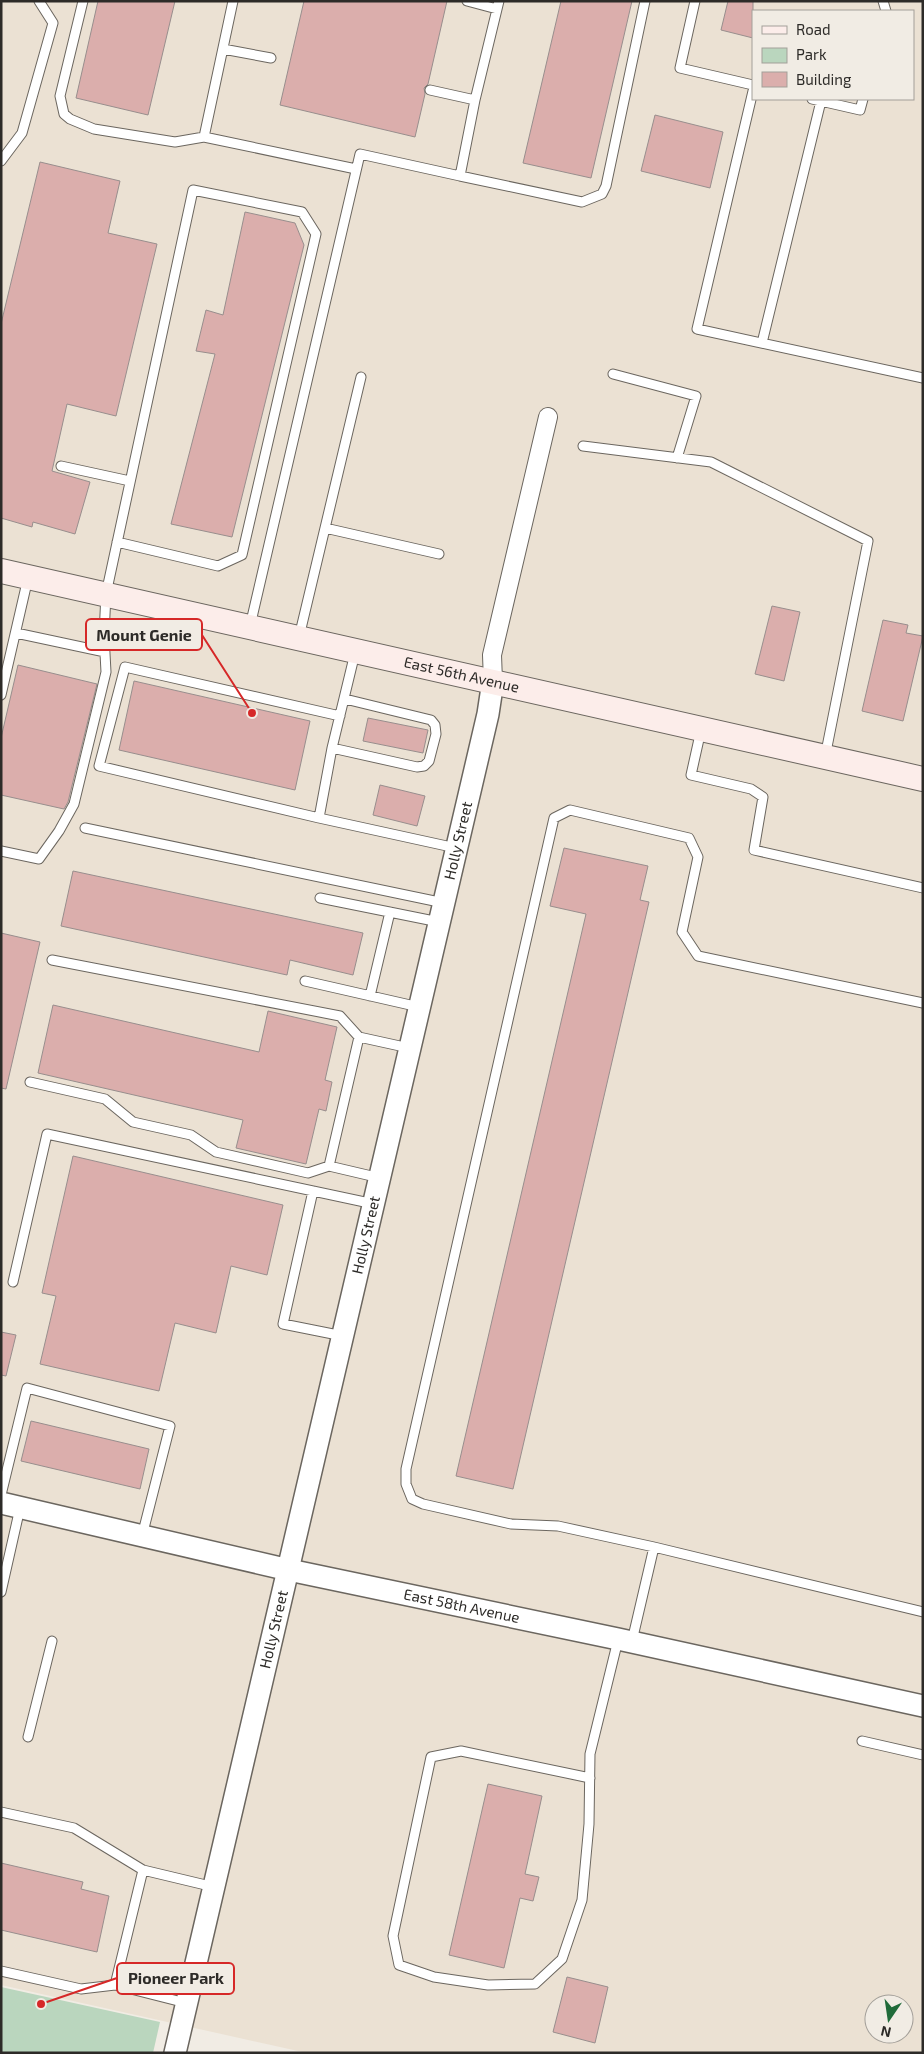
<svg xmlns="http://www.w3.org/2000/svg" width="924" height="2054" font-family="'Exo 2',sans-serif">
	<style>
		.built { fill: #ebe1d3; fill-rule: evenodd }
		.green { fill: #bad6be }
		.building { fill: #dbaeac; stroke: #988e8d }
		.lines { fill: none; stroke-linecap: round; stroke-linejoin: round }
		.service-casing { stroke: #6b665f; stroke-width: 11 }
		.minor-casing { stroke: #6b665f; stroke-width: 20 }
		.tertiary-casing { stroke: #6b665f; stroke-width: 24 }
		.secondary-casing { stroke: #6b665f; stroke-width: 26 }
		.service { stroke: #fff; stroke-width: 9 }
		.minor { stroke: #fff; stroke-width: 18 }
		.tertiary { stroke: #fff; stroke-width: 21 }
		.secondary { stroke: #fcedea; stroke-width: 24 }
		.labels { text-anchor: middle; stroke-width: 5; stroke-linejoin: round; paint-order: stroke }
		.street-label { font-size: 15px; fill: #2d2b28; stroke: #f1ece4 }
		.leader { fill: none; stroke: #d62828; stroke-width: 2 }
		.callout-dot { fill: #d62828; stroke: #f1ece4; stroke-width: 2 }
		.callout { fill: #f1ece4; stroke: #d62828; stroke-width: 2 }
		.callout-label { font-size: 16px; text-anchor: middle; font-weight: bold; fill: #2d2b28 }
	</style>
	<rect width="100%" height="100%" fill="#f1ece4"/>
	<path class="built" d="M1,1H923V2053H307L1,1985ZM753,11H913V99H753ZM874,2004H904V2034H874Z"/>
	<path class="green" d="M1,1987L160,2022L153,2053H1Z"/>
	<path class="building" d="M98,1H175L148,115L76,98Z
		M304,1H447L428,84L424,88L425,94L415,137L280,105Z
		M561,1H632L591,178L523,163Z
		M728,1H753V38L721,30Z
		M655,115L723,132L710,188L641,171Z
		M40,162L120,181L108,233L157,244L116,416L67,404L52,471L90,482L75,534L33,522L32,527L1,518V324Z
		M245,212L295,223L304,245L232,537L171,524L215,354L196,351L206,310L223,315Z
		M772,606L800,612L784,681L755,674Z
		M883,620L908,625L906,633L923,636L903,721L862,711Z
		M18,665L97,684L68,802L64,809L1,795V738Z
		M134,681L310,721L295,790L119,750Z
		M368,718L428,730L423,753L363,741Z
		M380,785L425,796L417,826L373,815Z
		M564,848L648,866L640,900L649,902L513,1489L456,1476L586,914L550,906Z
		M73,871L363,933L353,975L290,960L287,975L61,926Z
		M1,933L40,942L6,1089L1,1088Z
		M53,1005L259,1052L268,1011L337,1027L325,1080L332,1082L326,1111L319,1109L306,1164L236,1148L243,1120L38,1073Z
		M73,1156L283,1205L267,1275L231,1266L216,1333L175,1323L159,1391L40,1364L56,1296L42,1293Z
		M1,1332L16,1335L6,1376L1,1375Z
		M31,1421L149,1449L140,1489L21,1461Z
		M488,1784L542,1796L525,1874L539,1877L533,1901L520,1898L504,1968L449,1955Z
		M1,1863L83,1882L81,1889L109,1896L97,1952L1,1930Z
		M567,1977L608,1987L595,2043L553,2032Z"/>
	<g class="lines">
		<defs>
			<path id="service" d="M83,1L60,96L64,114L70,119L94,129L175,142L204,137
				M233,1L204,137L356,169
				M467,1L497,9
				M695,1L680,68L753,85
				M883,1L886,11
				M223,49L271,58
				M430,90L475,100
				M753,91L697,329L923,378
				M812,99L860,110L863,99
				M1,161L22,133L53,23L39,1
				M460,176L582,202L602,194L606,186L645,1
				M762,343L821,101
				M613,374L696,396L677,458
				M583,446L711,462L868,541L825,757
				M61,466L130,481
				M325,528L439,554
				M250,626L360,154L460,176L475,100L499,1
				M16,633L105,652
				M299,637L361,377
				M355,653L332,748L319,818L456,848
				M1,695L28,578
				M701,730L691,775L751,789L763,797L754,850L923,888
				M332,748L417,767L424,766L429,761L436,734L435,725L431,720L345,699
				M319,818L99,766L125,667L340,716
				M85,828L444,903
				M1,851L39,859L59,831L74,804L106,672L104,635L106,594L193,190L302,212L316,234L242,555L218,566L117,542
				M320,898L439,922
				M52,960L340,1016L359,1037
				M305,981L419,1007
				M370,996L390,912
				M923,1003L698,956L682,932L698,857L689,838L570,810L554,818L406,1469V1484L412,1499L423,1504L511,1524L558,1526L654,1547L923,1612
				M30,1082L105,1099L133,1122L191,1135L216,1152L308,1173L329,1166
				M380,1178L329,1166L359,1037L409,1048
				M313,1191L283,1324L343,1336
				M13,1282L47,1134L374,1204
				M1,1495L27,1388L170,1426L142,1536
				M1,1592L20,1508
				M632,1641L654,1547
				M28,1737L52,1641
				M862,1741L923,1755
				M590,1778L461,1751L431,1757L393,1936L399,1965L434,1977L488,1985L535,1984L562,1959L582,1900L589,1824L590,1754L618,1640
				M1,1812L74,1828L143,1870
				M1,1971L81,1989L115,1985
				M186,2003L115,1985L143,1870L214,1887"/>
			<path id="minor" d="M493,681L492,655L548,417"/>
			<g id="tertiary">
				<path id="s1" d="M1,1503L289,1570L618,1639L923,1706"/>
				<path id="s2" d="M175,2053L488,714L493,681"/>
			</g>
			<g id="secondary">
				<path id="s3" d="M1,571L923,779"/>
			</g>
		</defs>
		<use href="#service" class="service-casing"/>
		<use href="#minor" class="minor-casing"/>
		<use href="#tertiary" class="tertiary-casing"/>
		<use href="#secondary" class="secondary-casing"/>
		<use href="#service" class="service"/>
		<use href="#minor" class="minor"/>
		<use href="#tertiary" class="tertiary"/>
		<use href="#secondary" class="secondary"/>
	</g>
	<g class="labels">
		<g class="street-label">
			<text dy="5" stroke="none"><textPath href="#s3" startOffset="472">East 56th Avenue</textPath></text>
			<text dy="5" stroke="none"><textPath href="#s2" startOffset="1245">Holly Street</textPath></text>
			<text dy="5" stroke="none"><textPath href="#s2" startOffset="840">Holly Street</textPath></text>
			<text dy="5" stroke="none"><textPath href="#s1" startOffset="472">East 58th Avenue</textPath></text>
			<text dy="5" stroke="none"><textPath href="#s2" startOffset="435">Holly Street</textPath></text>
		</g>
	</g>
	<path class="leader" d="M252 713L202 635M41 2004L117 1978"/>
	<g class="callout-dot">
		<circle cx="252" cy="713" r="5"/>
		<circle cx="41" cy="2004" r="5"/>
	</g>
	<g class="callout">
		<rect x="86" y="619" width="116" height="31" rx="5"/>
		<rect x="117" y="1963" width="117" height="31" rx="5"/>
	</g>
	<g class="callout-label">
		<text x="144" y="641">Mount Genie</text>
		<text x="176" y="1984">Pioneer Park</text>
	</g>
	<rect width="924" height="2054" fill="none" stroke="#2d2b28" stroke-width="5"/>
	<rect x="752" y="10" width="162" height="90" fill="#f1ece4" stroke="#a39f99"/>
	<rect x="762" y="26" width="25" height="8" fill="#fcedea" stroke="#a39f99"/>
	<text x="796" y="35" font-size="15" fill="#2d2b28">Road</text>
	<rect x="762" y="48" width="25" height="15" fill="#bad6be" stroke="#a39f99"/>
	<text x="796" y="60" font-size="15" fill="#2d2b28">Park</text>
	<rect x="762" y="72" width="25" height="15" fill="#dbaeac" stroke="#a39f99"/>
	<text x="796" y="85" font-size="15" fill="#2d2b28">Building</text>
	<g transform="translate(889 2019) rotate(193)"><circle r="24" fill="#f1ece4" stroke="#a39f99"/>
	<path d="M0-4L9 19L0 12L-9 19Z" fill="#206b3a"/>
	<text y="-8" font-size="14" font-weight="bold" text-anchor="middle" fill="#2d2b28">N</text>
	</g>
</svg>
